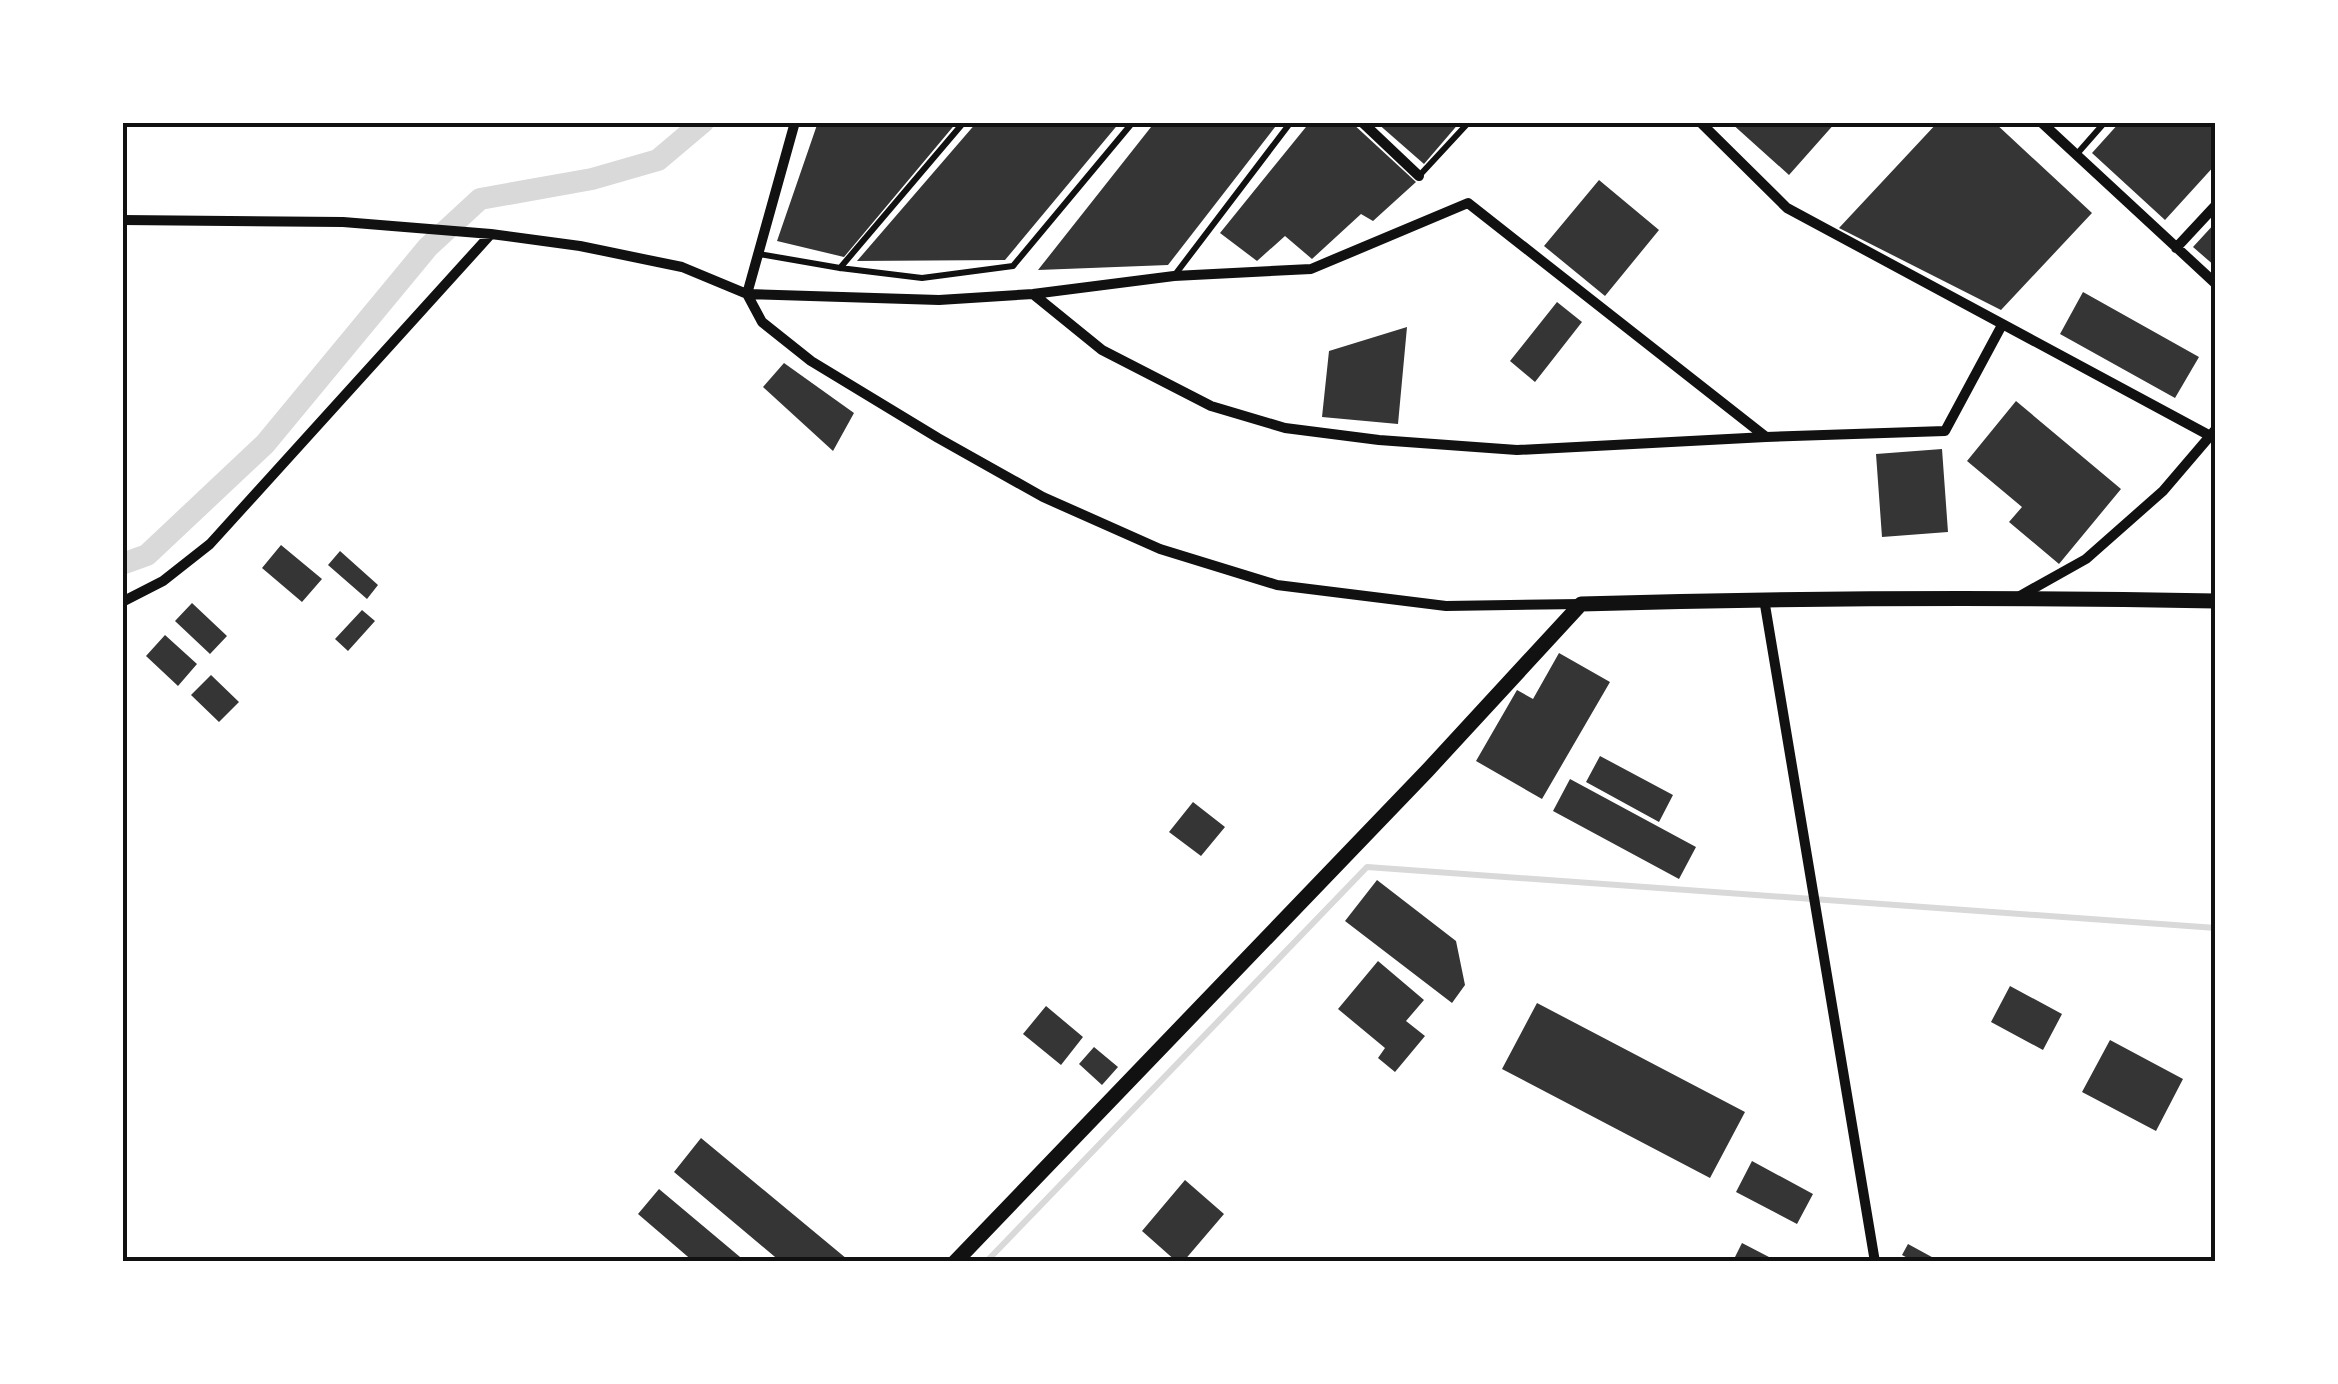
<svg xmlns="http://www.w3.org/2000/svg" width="2338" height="1384" font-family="'Fira Sans Condensed',sans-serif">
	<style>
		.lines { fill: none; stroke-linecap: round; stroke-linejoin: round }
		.stream { stroke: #d9d9d9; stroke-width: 6 }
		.canal { stroke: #d9d9d9; stroke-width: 22 }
		.building { fill: #353535 }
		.service { stroke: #111; stroke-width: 6 }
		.minor { stroke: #111; stroke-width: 10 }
		.tertiary { stroke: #111; stroke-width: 15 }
		.neatline { fill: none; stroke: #111; stroke-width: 4 }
	</style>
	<rect width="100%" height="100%" fill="#fff"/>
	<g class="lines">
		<path class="stream" d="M986,1262L1367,867L2216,928"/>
		<path class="canal" d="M122,564L147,555L265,444L428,247L480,199L592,179L658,160L703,122"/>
	</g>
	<path class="building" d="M818,122H957L844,257L777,241Z
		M977,122H1120L1005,260L857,261Z
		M1155,122H1279L1168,265L1038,270Z
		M1310,122H1351L1416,182L1373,221L1361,214L1312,259L1285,236L1257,261L1220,233Z
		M1376,122H1460L1424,164Z
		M1730,122H1836L1789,175Z
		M1938,122H1994L2092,213L2001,310L1839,228Z
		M2120,122H2216V164L2165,220L2092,153Z
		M1599,180L1659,230L1605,296L1544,246Z
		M2216,222V267L2193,247Z
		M2083,292L2199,357L2175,398L2060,334Z
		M1557,302L1582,322L1535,382L1510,361Z
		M1407,327L1398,424L1322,417L1329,351Z
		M784,363L854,413L833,451L763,387Z
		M2016,401L2121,489L2059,564L2009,522L2022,507L1967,461Z
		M1942,449L1948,532L1882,537L1876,454Z
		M281,545L322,579L302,602L262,568Z
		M340,551L378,585L367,599L328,565Z
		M192,603L227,636L210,654L175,621Z
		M362,610L375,621L348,651L335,639Z
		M165,635L197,664L178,686L146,656Z
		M1559,653L1610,682L1542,799L1476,761L1517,690L1533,699Z
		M211,675L239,702L219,722L191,695Z
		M1600,756L1673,795L1659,822L1586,782Z
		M1570,779L1696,847L1679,879L1553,811Z
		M1193,802L1225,827L1201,856L1169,832Z
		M1377,880L1456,941L1465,985L1452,1003L1345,921Z
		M1378,961L1424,1000L1406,1021L1425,1036L1395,1072L1378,1058L1385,1048L1338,1009Z
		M2010,986L2062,1014L2043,1050L1991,1022Z
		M1537,1003L1745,1112L1710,1178L1502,1069Z
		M1046,1006L1083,1037L1061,1065L1023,1034Z
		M2110,1040L2183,1079L2156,1131L2082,1092Z
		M1094,1047L1118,1067L1102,1085L1079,1064Z
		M701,1138L847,1259L845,1262H781L674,1172Z
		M1752,1161L1813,1194L1797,1224L1736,1192Z
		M1185,1180L1224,1214L1183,1262H1177L1142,1231Z
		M659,1189L746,1262H694L638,1214Z
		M1742,1243L1769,1257L1778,1262H1738L1734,1259Z
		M1908,1244L1941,1262H1915L1902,1255Z"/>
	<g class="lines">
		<path class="service" d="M2076,155L2105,122
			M1419,176L1469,122
			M759,254L840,268L922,278L1013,266L1133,122
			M840,268L964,122
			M1174,276L1291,122"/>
		<path class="minor" d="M1362,122L1419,176
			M1700,122L1787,208L2216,439
			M2041,122L2216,284
			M122,220L343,222L491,234L580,246L682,267L747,294L762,322L811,361L938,438L1043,497L1160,549L1277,585L1446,606L1581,604
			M2176,248L2216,205
			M747,294L939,300L1033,294L1174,276L1311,269L1468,203L1766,437
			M747,294L795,122
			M1033,294L1102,350L1211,406L1285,428L1379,440L1517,450L1766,437L1945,431L2002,325
			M2018,597L2086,559L2163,491L2216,429
			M1764,599L1875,1262
			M122,602L163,581L210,544L491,234"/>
		<path class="tertiary" d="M955,1262L1427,771L1581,604C1793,598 2004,597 2216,601"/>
	</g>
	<rect width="2338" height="1384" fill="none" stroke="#ffffff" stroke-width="250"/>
	<rect x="125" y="125" width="2088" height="1134" class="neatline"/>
</svg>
